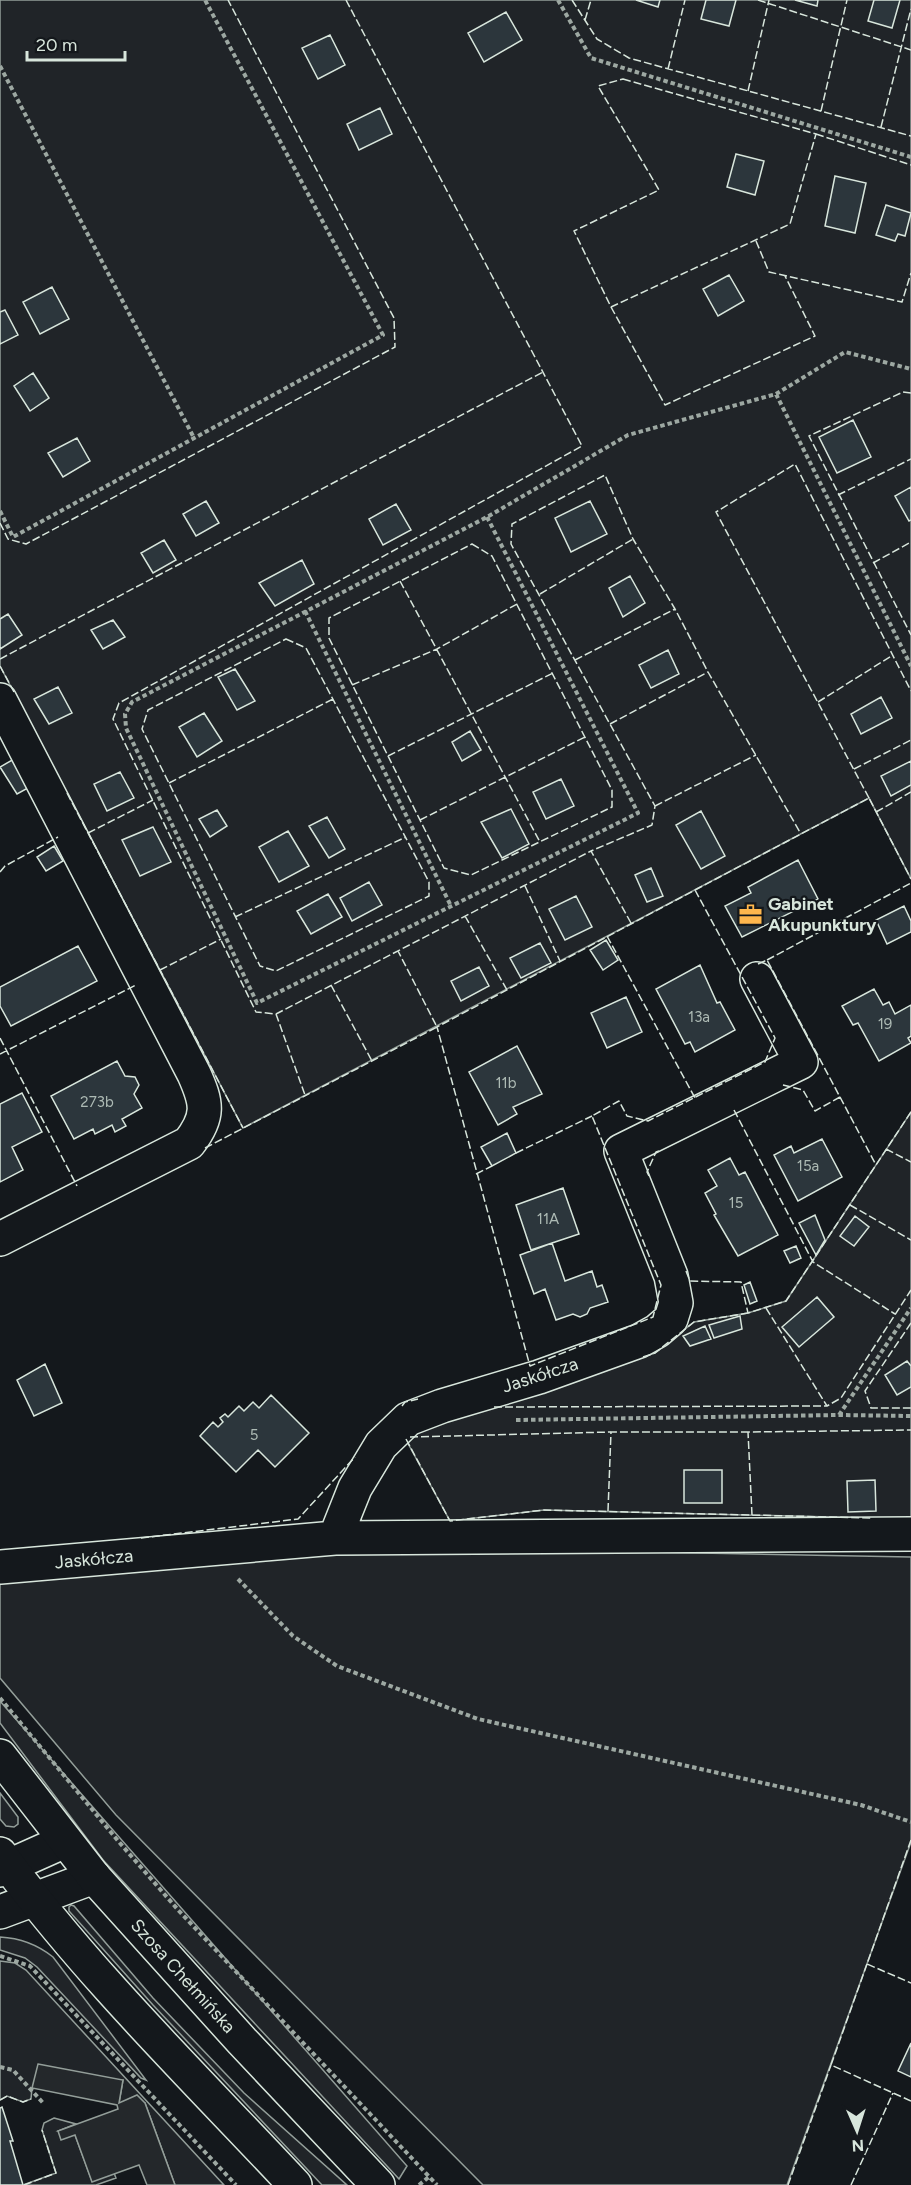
<svg xmlns="http://www.w3.org/2000/svg" width="911" height="2185" font-family="Figtree,sans-serif">
	<style>
		.green { fill: #202428; stroke: #939e99; stroke-width: 1.5 }
		.parking { fill: #24282b; stroke: #939e99; stroke-width: 1.5 }
		.building { fill: #2c363c; stroke: #d8e6dc; stroke-width: 1.5 }
		.lines { fill: none; stroke-linecap: round; stroke-linejoin: round }
		.minor-casing { stroke: #d8e6dc; stroke-width: 36 }
		.major-casing { stroke: #d8e6dc; stroke-width: 36 }
		.path { stroke: #9da8a2; stroke-width: 4; stroke-dasharray: 4.5 3; stroke-linecap: butt }
		.minor { stroke: #14181c; stroke-width: 33 }
		.major { stroke: #14181c; stroke-width: 33 }
		.fence { stroke: #d8e6dc; stroke-width: 1.5; stroke-dasharray: 8 3; stroke-linecap: butt }
		.labels { text-anchor: middle; stroke-width: 4.5; stroke-linejoin: round; paint-order: stroke }
		.number-label { font-size: 15px; fill: #adbab4 }
		.poi-label { font-size: 18px; font-weight: bold; fill: #d8e6dc; stroke: #14181c; text-anchor: start }
		.street-label { font-size: 18px; fill: #d8e6dc; stroke: #14181c }
	</style>
	<rect width="100%" height="100%" fill="#14181c"/>
	<path class="green" d="M0,0H911V879L869,798L243,1128L0,666Z
		M911,1112V1519L544,1510L450,1521L405,1438L483,1407L655,1353L694,1322L748,1313L786,1301Z
		M545,1550L911,1557V1842L787,2185H483L116,1815L0,1678V1583L289,1556Z
		M0,1701L407,2166L399,2179L103,1860L0,1723Z
		M0,1793L18,1817V1824L14,1827L6,1826L0,1819Z
		M71,1905L74,1906L153,1998L244,2093L347,2185H322L153,2005L69,1911V1907Z
		M0,1937C20,1938 38,1945 53,1957L146,2080L141,2078L37,1967L25,1958L0,1950Z
		M0,1961L15,1963L26,1970L224,2185H175L145,2103H119L123,2080L32,2088L31,2099L23,2102L7,2096L0,2100Z
		M54,2118L76,2124L58,2131L75,2135L92,2181L114,2173L116,2178L96,2185H23L56,2173L42,2130L44,2123Z"/>
	<path class="parking" d="M38,2064L123,2080L119,2103L137,2095L145,2103L175,2185H147L139,2165L92,2182L75,2135L61,2140L58,2131L118,2109L117,2105L32,2088Z"/>
	<path class="building" d="M636,0H660L658,7Z
		M706,0H736L729,26L701,19Z
		M795,0H818L817,6Z
		M874,0H900L892,28L868,21Z
		M506,12L522,40L484,62L468,33Z
		M330,35L345,65L318,79L302,48Z
		M380,108L392,134L359,150L347,124Z
		M736,154L764,161L755,195L727,187Z
		M835,176L866,183L855,233L825,226Z
		M886,205L911,213L905,236L898,234L895,241L876,235Z
		M729,275L744,301L718,316L703,289Z
		M52,287L69,319L40,334L23,302Z
		M5,310L18,335L0,344V312Z
		M33,373L49,398L30,411L14,386Z
		M853,420L871,457L837,473L819,437Z
		M77,438L90,461L63,477L48,453Z
		M911,487V520L909,521L895,496Z
		M206,501L219,523L196,536L183,514Z
		M590,501L607,534L571,552L555,518Z
		M396,504L411,530L383,545L369,519Z
		M164,540L176,560L153,573L141,553Z
		M302,560L314,584L275,606L259,583Z
		M630,576L645,603L623,617L609,588Z
		M8,614L22,635L0,649V619Z
		M113,620L125,637L103,649L91,630Z
		M668,650L679,674L651,688L639,665Z
		M235,669L255,701L237,710L218,677Z
		M58,687L72,713L49,724L34,699Z
		M881,697L892,718L861,734L851,714Z
		M204,713L222,741L197,757L179,727Z
		M470,731L481,750L462,761L452,742Z
		M14,759L28,788L17,794L0,767Z
		M911,761V785L891,796L881,776Z
		M120,772L134,798L107,811L94,784Z
		M561,779L574,806L546,819L533,792Z
		M511,809L529,844L502,858L481,822Z
		M217,810L227,826L210,837L199,819Z
		M701,811L725,856L701,869L676,825Z
		M327,817L345,849L329,858L309,826Z
		M153,827L171,862L140,876L122,840Z
		M288,831L309,866L279,882L259,847Z
		M54,846L63,861L46,871L37,857Z
		M798,860L818,899L742,937L725,906L751,893L748,887Z
		M651,868L663,896L647,902L635,875Z
		M369,882L382,905L352,921L340,898Z
		M328,894L342,917L311,934L297,911Z
		M576,896L592,927L565,940L549,909Z
		M904,906L911,921V932L887,944L876,920Z
		M606,940L618,960L603,970L590,950Z
		M540,943L551,963L521,978L510,958Z
		M78,946L97,981L11,1026L0,1006V987Z
		M700,965L717,1003L720,1002L735,1030L695,1052L690,1042L685,1044L656,989Z
		M479,967L489,986L461,1001L451,981Z
		M874,989L883,1005L889,1002L895,1014L911,1005V1036L908,1038L911,1043L879,1061L858,1023L853,1025L842,1006Z
		M626,997L642,1032L607,1048L591,1013Z
		M517,1046L542,1094L513,1107L517,1114L498,1125L469,1072Z
		M117,1061L125,1076L135,1077L139,1085L134,1094L142,1108L122,1119L126,1126L115,1132L112,1125L95,1134L93,1129L74,1139L51,1096Z
		M22,1093L42,1132L12,1147L23,1170L0,1182V1104Z
		M507,1133L516,1153L492,1166L481,1147Z
		M822,1139L842,1177L798,1201L774,1155L791,1146L794,1153Z
		M730,1158L739,1175L745,1172L778,1235L738,1256L714,1215L716,1214L705,1193L717,1186L708,1170Z
		M563,1188L579,1234L531,1250L516,1205Z
		M815,1215L825,1240L816,1255L799,1223Z
		M855,1216L869,1227L854,1246L840,1236Z
		M552,1243L565,1281L592,1271L597,1287L602,1285L608,1302L590,1308L587,1314L580,1317L573,1314L556,1320L545,1289L534,1294L520,1255Z
		M796,1246L801,1258L790,1263L784,1251Z
		M750,1282L757,1301L750,1304L744,1285Z
		M817,1297L834,1317L799,1347L782,1327Z
		M740,1316L742,1329L714,1338L709,1325Z
		M705,1326L711,1339L690,1346L683,1336Z
		M907,1361L911,1366V1387L897,1395L885,1375Z
		M45,1364L62,1403L34,1416L17,1380Z
		M271,1395L309,1433L275,1467L258,1450L236,1472L200,1436L213,1422L218,1427L223,1422L220,1418L225,1414L228,1417L239,1406L244,1411L253,1402L259,1408Z
		M684,1470H722V1503H684Z
		M875,1480L876,1511L848,1512L847,1481Z
		M911,2043V2077L898,2071Z
		M2,2107L13,2141H10L23,2185H0V2108Z"/>
	<g class="lines">
		<defs>
			<path id="minor" d="M0,700L194,1074C207,1103 210,1116 189,1143L0,1239
				M335,1538L355,1488L381,1445L408,1419L442,1406L539,1377L639,1341L657,1331L671,1319L676,1303L671,1276L621,1151L801,1062L757,979
				M0,1567L335,1538L911,1534
				M0,1870L65,1841
				M0,1912L94,1877"/>
			<path id="major" d="M0,1756L94,1877L242,2041L378,2185
				M0,1854C87,1973 194,2077 295,2185"/>
		</defs>
		<use href="#minor" class="minor-casing"/>
		<use href="#major" class="major-casing"/>
		<path class="path" d="M558,0L591,58L911,157
			M0,66L194,438
			M776,394L911,666
			M0,511L13,537L383,335L205,0
			M487,517L638,813L257,1003L126,728L125,714L132,702L487,517L628,435L776,394L845,352L911,369
			M305,611L451,906
			M839,1415L911,1308
			M516,1420L839,1415L911,1416
			M238,1579L293,1636L337,1666L478,1719L861,1805L911,1822
			M0,1698L119,1842L179,1911L437,2185
			M0,1956L30,1966L236,2185
			M0,2067L13,2070L44,2104
			M419,2185L430,2176"/>
		<use href="#minor" class="minor"/>
		<use href="#major" class="major"/>
		<path class="fence" d="M346,0L582,446L119,703L113,719L256,1012L276,1014L591,851
			M572,0L597,39L629,58L911,136
			M758,0L911,50
			M585,20L591,0
			M668,69L685,0
			M623,79L816,134L790,224L611,307L574,231L659,190L598,86Z
			M748,91L769,0
			M821,111L847,0
			M881,127L911,9
			M816,134L911,165
			M756,241L769,272L902,302L911,273
			M611,307L665,405L815,336L785,276
			M911,393L903,392L809,436L911,635
			M838,495L911,459
			M0,523L8,539L26,544L395,347L394,318L228,0
			M472,544L492,556L612,790V807L471,875L444,868L329,638V618Z
			M873,563L911,542
			M400,581L540,842
			M540,594L633,539
			M286,639L306,648L429,882V896L276,971L260,966L142,729L148,710Z
			M0,659L543,372
			M575,660L675,609
			M0,666L14,692
			M352,685L437,649L517,604
			M818,702L893,655
			M610,724L708,672
			M388,756L553,673
			M854,769L911,740
			M169,783L333,699
			M67,793L243,1128
			M869,798L716,512L795,464L911,691
			M655,806L756,755
			M876,812L911,792
			M420,820L585,737
			M88,833L153,800
			M0,872L5,866L58,837
			M525,886L560,961
			M695,890L775,1038L765,1062L648,1121L627,1116L619,1101L592,1116L661,1285L653,1317L530,1366L437,1027Z
			M695,890L869,798L911,879
			M465,916L507,990
			M235,917L406,837
			M631,923L591,851L652,825L655,806L511,544L512,524L605,475L633,539L675,609L708,672L801,834
			M607,936L695,1098
			M767,960L911,883
			M758,964L767,960L840,1097L815,1111L803,1090L783,1085
			M160,970L221,939
			M331,985L372,1061
			M276,1014L305,1095
			M0,1038L77,1186
			M0,1054L136,985
			M840,1097L876,1165
			M734,1110L813,1262L895,1314
			M205,1148L437,1027L398,951
			M886,1149L911,1162
			M516,1153L592,1116
			M476,1174L492,1166
			M649,1176L647,1172L656,1152L659,1151
			M850,1205L911,1240
			M686,1271L690,1281L741,1282L748,1313L786,1301L911,1112
			M766,1308L827,1406L841,1398L911,1290
			M911,1323L865,1391L871,1408H911
			M643,1357L655,1353L694,1322L748,1313
			M402,1406L405,1402L418,1399
			M494,1407L827,1406
			M410,1437L611,1432
			M406,1439L450,1521L544,1510L871,1518
			M608,1511L611,1432H748
			M752,1515L748,1432L911,1430
			M141,1538L298,1519L355,1457
			M911,1840L867,1964L911,1983
			M867,1964L831,2065L911,2101
			M0,2100L7,2096L23,2102L31,2099
			M24,2185L56,2173L42,2130
			M788,2185L831,2065
			M851,2185L893,2093"/>
	</g>
	<defs>
		<symbol id="office-bare" viewBox="-9 -9 18 18"><path d="M-6-3h4V-5.5h4V-3h4V5H-6ZM-1-4.5V-3h2v-1.5ZM-6 0V1H6V0Z" fill="#ffb74d" stroke="#14181c" stroke-width="2.5" paint-order="stroke"/></symbol>
	</defs>
	<g fill-rule="evenodd">
		<use href="#office-bare" x="734" y="898" width="33" height="33"/>
	</g>
	<g class="labels">
		<g class="number-label">
			<text x="699" y="1022">13a</text>
			<text x="885" y="1029">19</text>
			<text x="506" y="1088">11b</text>
			<text x="97" y="1107">273b</text>
			<text x="808" y="1171">15a</text>
			<text x="736" y="1208">15</text>
			<text x="548" y="1224">11A</text>
			<text x="254" y="1440">5</text>
		</g>
		<g class="poi-label">
			<text x="768" y="910">Gabinet<tspan x="768" dy="21">Akupunktury</tspan></text>
		</g>
		<g class="street-label">
			<text transform="translate(540 1375) rotate(-18)" y="6">Jaskółcza</text>
			<text transform="translate(94 1559) rotate(-5)" y="6">Jaskółcza</text>
			<text transform="translate(183 1976) rotate(48)" y="6">Szosa Chełmińska</text>
		</g>
	</g>
	<g transform="translate(857 2131) rotate(177)" stroke="#14181c" stroke-width="4.5" paint-order="stroke">
	<path d="M0-4.5L10 22L0 15L-10 22Z" fill="#d8e6dc"/>
	<text y="-9" font-size="16" font-weight="bold" text-anchor="middle" fill="#d8e6dc">N</text>
	</g>
	<path d="M27 51v9h98v-9" fill="none" stroke="#d8e6dc" stroke-width="3"/>
	<text x="36" y="51" font-size="18" fill="#d8e6dc" stroke="#14181c" stroke-width="4.5" paint-order="stroke">20 m</text>
</svg>
